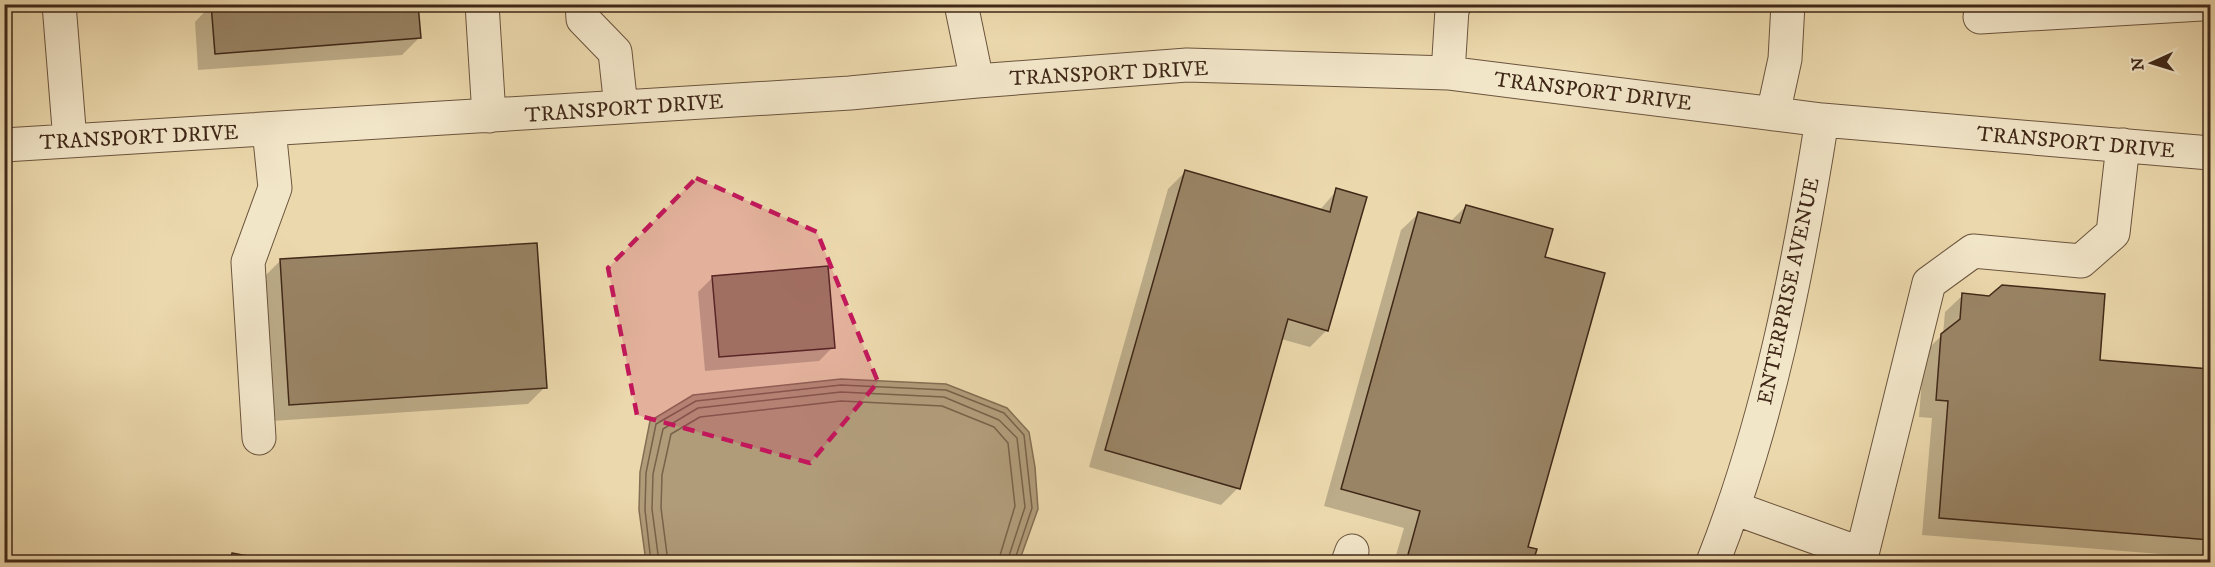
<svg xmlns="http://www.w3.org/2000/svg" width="2215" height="567" font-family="'IM FELL DW Pica',serif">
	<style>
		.water { fill: #b19c7a; stroke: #846e53; stroke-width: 1.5 }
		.shadow { fill: #0003 }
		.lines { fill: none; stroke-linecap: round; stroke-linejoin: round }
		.shore { stroke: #786249; stroke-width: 1.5 }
		.building { fill: #998465; stroke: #402818; stroke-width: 1.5 }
		.minor-casing { stroke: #6b543d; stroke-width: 35 }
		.minor { stroke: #f2e6c9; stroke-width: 33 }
		.marked { fill: #c2185b; fill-opacity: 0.2; stroke: #c2185b; stroke-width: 4.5; stroke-dasharray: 12 8; stroke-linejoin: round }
		.labels { text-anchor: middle; stroke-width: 5; stroke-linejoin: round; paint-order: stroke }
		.street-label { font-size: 21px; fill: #402818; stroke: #f2e6c9 }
	</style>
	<rect width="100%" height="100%" fill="#ebd8ac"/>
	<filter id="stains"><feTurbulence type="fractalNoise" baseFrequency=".00333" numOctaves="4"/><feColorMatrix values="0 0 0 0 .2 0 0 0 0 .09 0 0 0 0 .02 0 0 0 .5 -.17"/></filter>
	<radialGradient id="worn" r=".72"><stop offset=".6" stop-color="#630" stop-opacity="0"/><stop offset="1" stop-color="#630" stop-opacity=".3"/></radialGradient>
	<path class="water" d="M841,379L946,384L1007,408L1029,432L1035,467L1038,509L1019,562H646L639,510L640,472L650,421L693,395Z"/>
	<path class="shadow" d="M212,4L419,38L402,55L198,70L195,22Z
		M1185,172L1319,211L1337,190L1327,330L1310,347L1281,339L1238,488L1221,505L1089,467L1168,189Z
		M1466,206L1544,258L1526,548L1535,551L1532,562H1394L1404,528L1324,506L1401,230L1419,213L1450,222Z
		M280,261L545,387L528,404L272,421L263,278Z
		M713,277L833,347L819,361L705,371L698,292Z
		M1963,295L2099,361L2210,370V558L1922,535L1932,418L1919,417L1924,353L1943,334L1945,312Z
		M233,555L271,562H225Z"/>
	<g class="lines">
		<path class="shore" d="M651,562L645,510L646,473L656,424L696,401L841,385L946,390L1004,413L1024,435L1032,508L1014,562
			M659,562L652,509L653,474L663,429L698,408L841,392L944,397L999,420L1017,438L1025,507L1007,562
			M668,562L661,508L662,475L671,434L700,417L841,401L942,406L994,427L1008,443L1015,506L998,562"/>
	</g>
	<path class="building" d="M211,4H418L421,38L215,54Z
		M1185,170L1330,212L1336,188L1367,197L1328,331L1288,319L1240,489L1105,450Z
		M1466,205L1553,229L1545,257L1605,273L1528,547L1537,549L1533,562H1406L1420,511L1341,489L1418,212L1460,223Z
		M537,243L547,388L289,405L280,259Z
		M828,266L835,348L719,357L712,276Z
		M2002,285L2105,294L2100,360L2210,369V540L1939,518L1948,401L1936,400L1941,334L1960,319L1962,293L1989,296Z
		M232,553L279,562H230Z"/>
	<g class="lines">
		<defs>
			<path id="minor" d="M59,4L70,141
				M482,4L489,116
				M582,4L583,19L615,52L621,107
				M961,4L977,81
				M1980,17L2202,4
				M1448,73L1452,9L1455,4
				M1773,114L1785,59L1788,4
				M4,145L850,93L977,81L1187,65L1448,73L1822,120L2210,153
				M259,438L248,262L275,188L269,129
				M1734,508L1862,554L1929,283L1973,251L2081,261L2113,233L2123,145
				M1348,562L1352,551
				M1713,562C1769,420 1798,271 1822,120"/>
		</defs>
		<use href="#minor" class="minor-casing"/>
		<use href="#minor" class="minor"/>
	</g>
	<path class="marked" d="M696,178L817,232L878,382L810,463L637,415L608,268Z"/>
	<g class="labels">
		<g class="street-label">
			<text transform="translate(1109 73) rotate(-3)" y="7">TRANSPORT DRIVE</text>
			<text transform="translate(1593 91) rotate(7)" y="7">TRANSPORT DRIVE</text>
			<text transform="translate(624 108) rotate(-4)" y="7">TRANSPORT DRIVE</text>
			<text transform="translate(139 137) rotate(-3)" y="7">TRANSPORT DRIVE</text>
			<text transform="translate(2076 142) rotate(5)" y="7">TRANSPORT DRIVE</text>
			<text transform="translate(1788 291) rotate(-78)" y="7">ENTERPRISE AVENUE</text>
		</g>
	</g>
	<rect width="2215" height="567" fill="none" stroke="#ebd8ac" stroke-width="24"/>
	<rect x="6" y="6" width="2203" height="555" fill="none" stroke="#402818" stroke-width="3"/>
	<rect x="12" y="12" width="2191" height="543" fill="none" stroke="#402818" stroke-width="1.5"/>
	<g transform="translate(2152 63) rotate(266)" stroke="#f2e6c9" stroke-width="4.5" paint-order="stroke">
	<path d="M0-4.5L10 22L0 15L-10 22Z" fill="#402818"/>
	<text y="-9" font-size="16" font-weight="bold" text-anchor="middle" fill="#402818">N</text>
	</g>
	<rect width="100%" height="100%" filter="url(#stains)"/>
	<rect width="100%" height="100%" fill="url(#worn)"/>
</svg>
